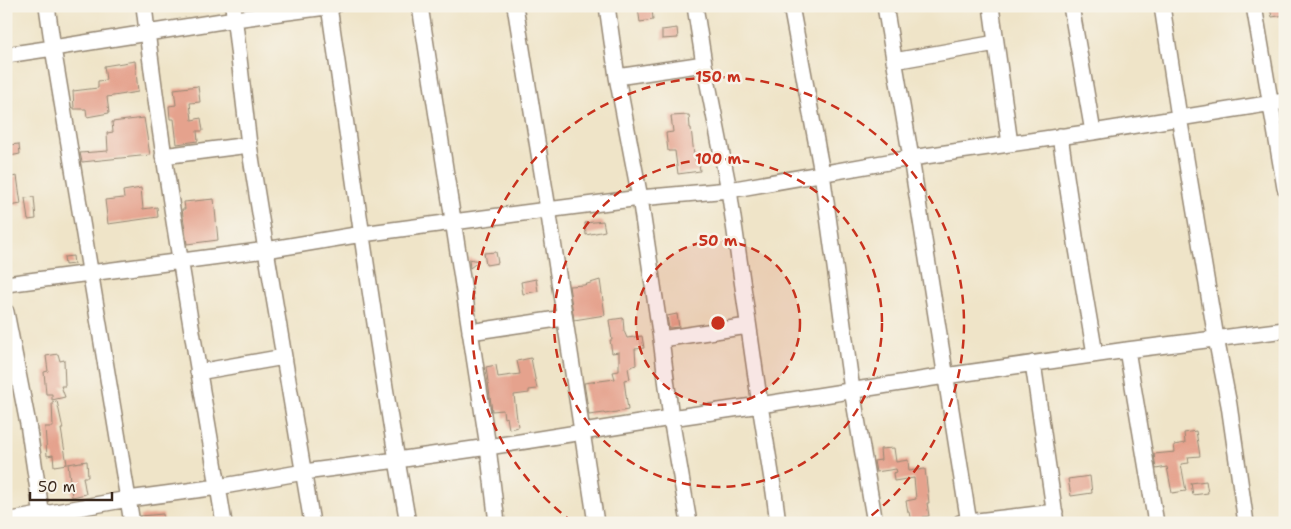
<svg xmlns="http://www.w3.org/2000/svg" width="1291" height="529" font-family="'Shantell Sans',sans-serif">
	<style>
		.building { fill: #e5a28d }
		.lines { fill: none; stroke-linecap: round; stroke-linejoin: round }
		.minor-casing { stroke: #958773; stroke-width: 18 }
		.minor { stroke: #fff; stroke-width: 15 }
		.ring { fill: none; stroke: #c8321e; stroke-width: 2.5; stroke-dasharray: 9 6 }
		.centre { fill: #c8321e; stroke: #f7f3e8; stroke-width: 2.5 }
		.ring-label { font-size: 15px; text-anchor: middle; font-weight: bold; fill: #c8321e; stroke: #f7f3e8; stroke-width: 5; stroke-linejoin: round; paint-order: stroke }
	</style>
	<rect width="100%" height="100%" fill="#f7f3e8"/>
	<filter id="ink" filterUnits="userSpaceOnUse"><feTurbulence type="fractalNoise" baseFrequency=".02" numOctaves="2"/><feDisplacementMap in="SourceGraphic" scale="10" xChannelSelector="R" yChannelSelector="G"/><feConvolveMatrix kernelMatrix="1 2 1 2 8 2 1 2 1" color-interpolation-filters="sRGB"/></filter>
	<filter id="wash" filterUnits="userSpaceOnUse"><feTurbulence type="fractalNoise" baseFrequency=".0096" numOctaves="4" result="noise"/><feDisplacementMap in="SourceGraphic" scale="20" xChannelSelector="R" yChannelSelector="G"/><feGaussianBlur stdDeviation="1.12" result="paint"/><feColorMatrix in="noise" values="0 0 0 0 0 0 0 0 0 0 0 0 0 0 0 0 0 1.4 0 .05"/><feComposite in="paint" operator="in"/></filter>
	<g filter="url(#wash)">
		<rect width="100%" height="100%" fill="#efe4c8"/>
		<g id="blocks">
			<path class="building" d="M1278,6H1285V15L1272,17L1270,8Z
				M652,7L653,20L640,22L638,8Z
				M677,28L678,38L662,39V30Z
				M135,61L138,92L107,97L109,113L87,117L86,109H74L73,91L98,88V81L106,80L104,66Z
				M198,86L200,102L190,103L192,120L201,118L203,131H197L198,141L177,144L174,119H170L169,106L176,105L174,89Z
				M689,115L690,128H691L694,155H698L700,171L678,174L675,151H668L666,133L673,132L671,116Z
				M144,118L150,155L82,162L80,153L108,151L107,133L113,132L112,122Z
				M19,144L20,154L10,156L9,145Z
				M17,176L21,204L10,206L6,178Z
				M141,188L143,209L157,207L158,217L108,224L105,200L124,198L123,191Z
				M34,197L36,219L28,220L25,198Z
				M214,199L218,240L187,244L182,209H185L184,202Z
				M603,221L605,231L586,235L585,223Z
				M496,252L498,263L486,265L484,253Z
				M73,256L74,264L65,265L64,257Z
				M469,259L479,261L470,268Z
				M536,279L538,291L523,294L521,282Z
				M600,280L605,315L574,320L569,286L584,285Z
				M677,314L679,327L669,328L667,316Z
				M623,318L624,331L627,338L642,336L644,348L635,349L636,365L628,368L630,379L624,380L628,410L605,414L604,413L589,415L584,383L615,379L613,372L619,371V352L612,353L610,340H612L609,320Z
				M58,354L60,361L64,360L65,386H61L65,397L52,400V394H46L44,372L48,371L46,356Z
				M531,358L537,389L529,390V393L514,395L518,427L509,429L507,417L504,418L503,410L492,411L486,367L496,365L498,377L520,374L517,361Z
				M57,401L63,429H61L67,464L54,466L53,455L47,456L45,427H53L52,402Z
				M1196,431L1200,456L1188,457L1189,463L1181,464L1186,491L1172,493L1167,467L1156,469L1154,454L1175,452L1174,445L1185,443L1184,433Z
				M894,448L896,462L908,460L909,471L925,469L929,503H927L929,516L923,517L924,520L911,522L909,512H908L906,501L916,499L914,478L894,481L893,473L897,472L896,469L876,472L874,461L881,460L880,449Z
				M87,461L88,477H83L86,494L72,497L68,464Z
				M1090,476L1092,493L1071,496L1068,479Z
				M1206,481L1208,493L1193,495L1191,483Z
				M163,514L164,523H141L140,516Z"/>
		</g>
	</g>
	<g filter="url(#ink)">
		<use href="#blocks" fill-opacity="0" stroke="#958773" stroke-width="1"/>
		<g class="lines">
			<defs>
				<path id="minor" d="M47,6L53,48L132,523
					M144,6C164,179 196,351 224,523
					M233,6L249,145L266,250L312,523
					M329,6C354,179 377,351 408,523
					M420,6L488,447L497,523
					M515,6L548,209L596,523
					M607,6L617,77L640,198L661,339L671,418L689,523
					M695,6L704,64L729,190L760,405L774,492L778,523
					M791,6L822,173L852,390L875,523
					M885,6L911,158L969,523
					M991,6L1010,144
					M1071,6L1093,132
					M1162,6L1179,117L1216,338L1229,405L1246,523
					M1254,6L1285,188
					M6,55L53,48L235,19L334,6
					M894,61L996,43
					M617,77L704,64
					M1060,136L1076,243L1095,354
					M163,156L249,145
					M6,284L266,250L362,234L453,222L640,198L729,190L911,158L1093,132L1285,101
					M6,312L28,424L43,523
					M470,332L564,318
					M661,339L748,326
					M1127,350L1156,523
					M1033,363L1056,523
					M198,372L284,357
					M6,521L128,499L218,487L304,472L397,460L488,447L671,418L760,405L945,376L1127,350L1285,330
					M960,523L1055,512"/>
			</defs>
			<use href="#minor" class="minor-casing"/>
			<use href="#minor" class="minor"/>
		</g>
	</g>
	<circle cx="718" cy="323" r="82" fill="#c8321e" fill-opacity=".12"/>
	<g class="ring">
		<circle cx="718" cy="323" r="82"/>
		<circle cx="718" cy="323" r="164"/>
		<path d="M573 522A246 246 0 1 1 863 522"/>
	</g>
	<circle cx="718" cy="323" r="8" class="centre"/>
	<g class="ring-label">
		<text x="718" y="82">150 m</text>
		<text x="718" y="164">100 m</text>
		<text x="718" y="246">50 m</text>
	</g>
	<rect width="1291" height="529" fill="none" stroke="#f7f3e8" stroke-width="25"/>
	<path d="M30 492v8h82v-8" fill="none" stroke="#3b2a1e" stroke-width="2.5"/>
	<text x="38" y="492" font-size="15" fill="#3b2a1e" stroke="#f7f3e8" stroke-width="4" paint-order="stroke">50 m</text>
</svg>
